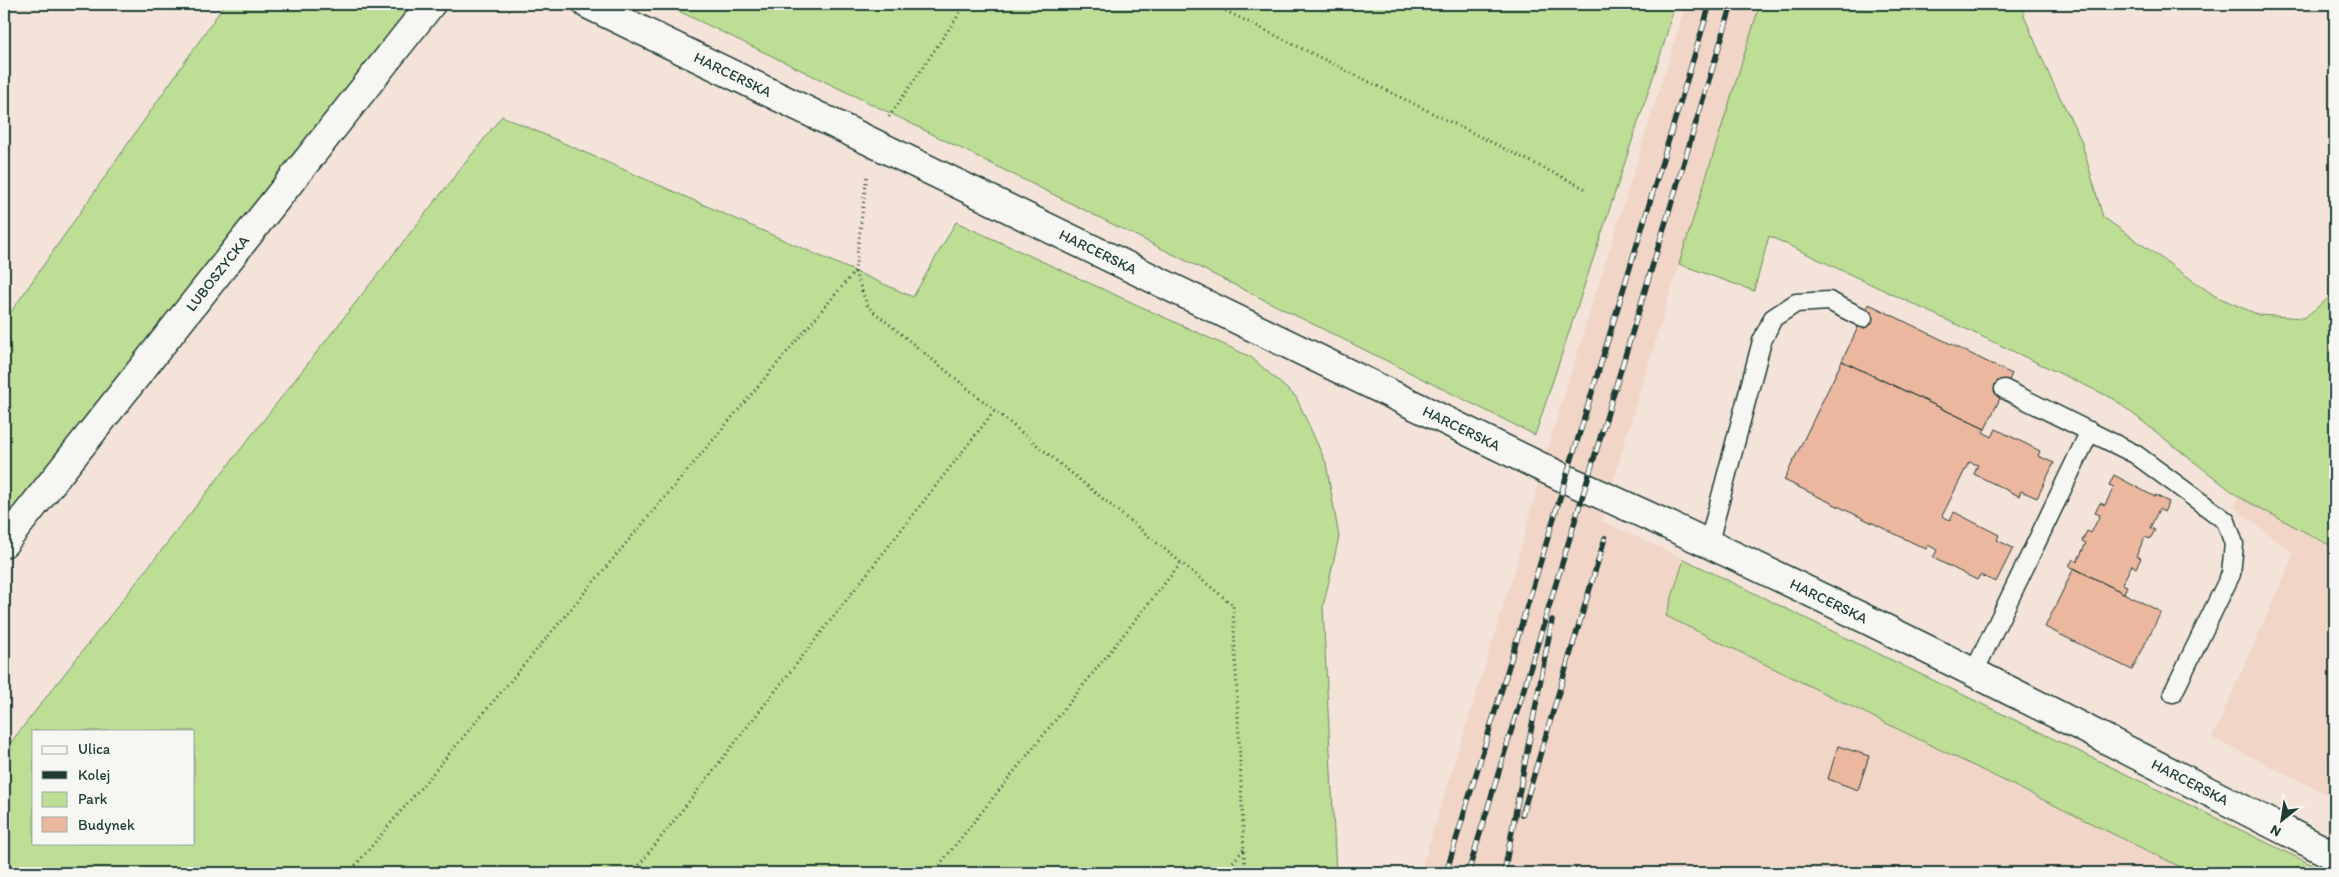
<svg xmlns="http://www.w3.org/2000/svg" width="2339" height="877" font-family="Itim,sans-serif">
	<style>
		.built { fill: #f1d6c8 }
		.green { fill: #bedd95; stroke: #6e8d64; fill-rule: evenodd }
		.building { fill: #ecb79f; stroke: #1f3d34 }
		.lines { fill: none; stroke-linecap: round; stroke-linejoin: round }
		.lane-casing { stroke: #1f3d34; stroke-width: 21 }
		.street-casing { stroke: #1f3d34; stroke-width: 31 }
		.secondary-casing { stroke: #1f3d34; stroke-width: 31 }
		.path { stroke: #1f3d34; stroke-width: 3; stroke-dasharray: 1 4; stroke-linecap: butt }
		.lane { stroke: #f6f6f2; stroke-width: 18 }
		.street { stroke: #f6f6f2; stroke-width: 28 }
		.secondary { stroke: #f6f6f2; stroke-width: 28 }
		.rail-casing { stroke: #1f3d34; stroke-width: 5.5 }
		.rail { stroke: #f6f6f2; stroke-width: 4; stroke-dasharray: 11; stroke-linecap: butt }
		.labels { text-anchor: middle; stroke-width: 4; stroke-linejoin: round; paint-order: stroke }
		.street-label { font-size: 15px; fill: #1f3d34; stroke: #f6f6f2 }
	</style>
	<rect width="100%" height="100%" fill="#f3e3d9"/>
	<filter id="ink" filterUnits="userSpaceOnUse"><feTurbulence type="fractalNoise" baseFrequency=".02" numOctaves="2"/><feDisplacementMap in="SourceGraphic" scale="10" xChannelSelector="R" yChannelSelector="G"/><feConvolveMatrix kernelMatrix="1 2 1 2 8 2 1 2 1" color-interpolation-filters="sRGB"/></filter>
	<g filter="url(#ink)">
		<path class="built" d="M1686,4H1760L1633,413L1602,521L1684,559L1667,616L2193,873H1420L1515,569L1549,443Z
			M2239,497L2335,548V798L2212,738L2294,554L2234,507Z"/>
		<path class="green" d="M225,4H431L4,543V322Z
			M664,4H1675L1663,47L1535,435L892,114Z
			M1760,4H2023L2024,16L2051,79L2081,140L2103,217L2215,296L2259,315L2304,318L2335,293V548L2239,497L2114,399L1769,236L1754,291L1679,264Z
			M502,116L913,297L956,222L1251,357L1296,397L1326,463L1339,537L1323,607L1336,873H4V751ZM34,731H194V843H34Z
			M1684,559L2329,873H2193L1666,616Z"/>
		<path class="building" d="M1869,304L2012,374L1985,429L1842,361Z
			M1842,361L1985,429L1983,432L1992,437L1996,429L2040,451L2038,456L2054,463L2037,498L2021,491L2019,496L1974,474L1978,465L1969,462L1942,516L1950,520L1954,512L1999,535L1997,540L2013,548L1996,582L1980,575L1977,580L1933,558L1937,550L1928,545L1926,549L1784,480Z
			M2114,475L2155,497V495L2169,502L2164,512L2159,509L2150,528L2155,530L2150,539L2145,537L2136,556L2141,558L2136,568L2132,565L2122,584L2127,586L2124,593L2069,566L2073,559L2077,562L2086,543L2082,541L2087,531L2091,533L2100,515L2095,513L2100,503L2105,505L2114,487L2109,485Z
			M2074,568L2161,612L2132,670L2045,627Z
			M1838,746L1869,756L1858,790L1828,779Z"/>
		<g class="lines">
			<defs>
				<path id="lane" d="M2004,389L2135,454L2226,521L2234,544L2231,574L2173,693
					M1709,542L1762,341L1773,318L1796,303L1829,301L1863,318
					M1974,672L2090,431"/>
				<g id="street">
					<path id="s1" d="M587,4L1566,479C1827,594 2081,727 2335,856"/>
				</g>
				<g id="secondary">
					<path id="s2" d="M4,543L431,4"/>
				</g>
			</defs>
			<use href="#lane" class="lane-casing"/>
			<use href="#street" class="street-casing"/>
			<use href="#secondary" class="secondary-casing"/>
			<path class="path" d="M1212,4L1588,190
				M889,117L966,4
				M855,272L868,307L1233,605L1245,873
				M349,873L855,271L867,174
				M633,873L995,410
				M933,873L1181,563
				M1223,873L1245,848"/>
			<use href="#lane" class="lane"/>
			<use href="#street" class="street"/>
			<use href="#secondary" class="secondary"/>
			<defs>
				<path id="rail" d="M1522,815L1605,538
					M1446,873L1710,4
					M1468,873L1732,4
					M1504,873L1552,620"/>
			</defs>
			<use href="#rail" class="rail-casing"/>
			<use href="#rail" class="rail"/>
		</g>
	</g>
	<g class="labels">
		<g class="street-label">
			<text dy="5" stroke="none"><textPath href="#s1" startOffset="162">HARCERSKA</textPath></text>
			<text dy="5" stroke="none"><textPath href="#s1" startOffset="568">HARCERSKA</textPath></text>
			<text dy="5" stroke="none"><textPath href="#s2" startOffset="344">LUBOSZYCKA</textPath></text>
			<text dy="5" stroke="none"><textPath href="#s1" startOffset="972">HARCERSKA</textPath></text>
			<text dy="5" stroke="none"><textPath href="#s1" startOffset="1378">HARCERSKA</textPath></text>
			<text dy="5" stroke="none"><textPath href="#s1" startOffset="1782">HARCERSKA</textPath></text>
		</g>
	</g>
	<rect width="2339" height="877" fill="none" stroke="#f6f6f2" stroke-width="20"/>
	<rect x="10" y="10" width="2319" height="857" fill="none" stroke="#1f3d34" stroke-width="2" filter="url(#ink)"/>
	<rect x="32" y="730" width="162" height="115" fill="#f6f6f2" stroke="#a0aca6"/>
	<rect x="42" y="746" width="25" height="8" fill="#f6f6f2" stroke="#a0aca6"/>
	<text x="78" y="754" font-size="15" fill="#1f3d34">Ulica</text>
	<rect x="42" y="771" width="25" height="8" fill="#1f3d34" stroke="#a0aca6"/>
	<text x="78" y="780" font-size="15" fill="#1f3d34">Kolej</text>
	<rect x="42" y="792" width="25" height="15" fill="#bedd95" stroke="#a0aca6"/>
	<text x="78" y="804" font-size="15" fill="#1f3d34">Park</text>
	<rect x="42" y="817" width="25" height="15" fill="#ecb79f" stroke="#a0aca6"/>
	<text x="78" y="830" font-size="15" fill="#1f3d34">Budynek</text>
	<g transform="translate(2282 820) rotate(210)" stroke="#f6f6f2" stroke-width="4" paint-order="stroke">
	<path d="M0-4L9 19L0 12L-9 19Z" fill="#1f3d34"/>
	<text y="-8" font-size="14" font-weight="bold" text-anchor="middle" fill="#1f3d34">N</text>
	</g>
</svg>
